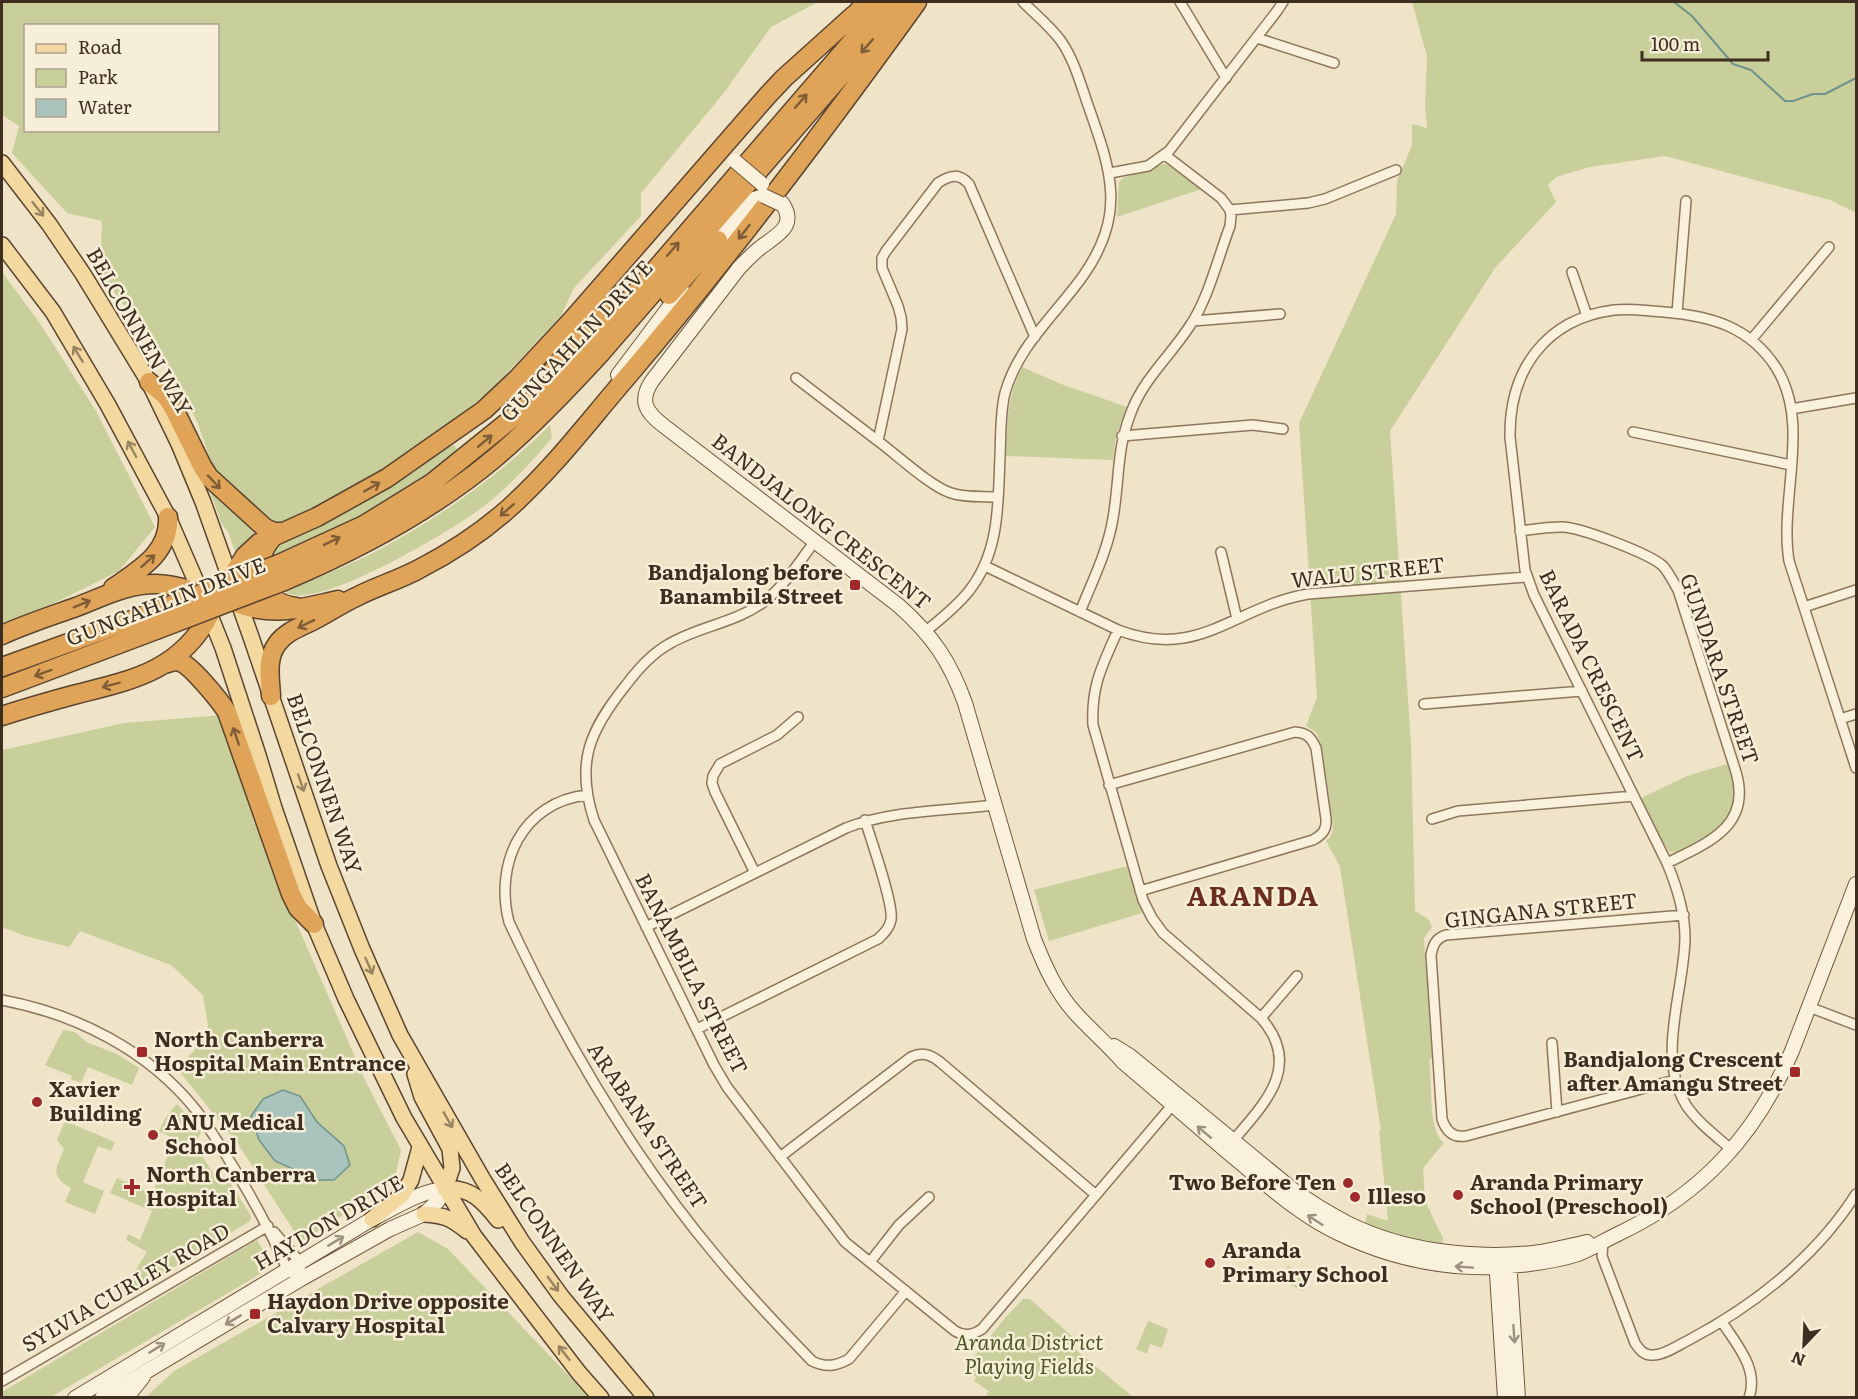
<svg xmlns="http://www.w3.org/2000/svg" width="1858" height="1399" font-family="Literata,serif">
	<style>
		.green { fill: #c9cf9b; fill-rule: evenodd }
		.water { fill: #a9c4bc; stroke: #6f938a; stroke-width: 1.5 }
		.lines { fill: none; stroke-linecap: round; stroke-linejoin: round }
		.stream { stroke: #6f938a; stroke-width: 2 }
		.street-casing { stroke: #8d765c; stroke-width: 12 }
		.secondary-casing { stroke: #6f573f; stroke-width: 16 }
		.primary-casing { stroke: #5b4430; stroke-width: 18 }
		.highway-casing { stroke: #5b4430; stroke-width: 21 }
		.street { stroke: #faf1dc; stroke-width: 9 }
		.secondary { stroke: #faf1dc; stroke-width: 14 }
		.primary { stroke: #f3d9a0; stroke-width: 15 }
		.highway { stroke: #e0a458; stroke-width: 18 }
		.secondary-bridge-casing { stroke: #6f573f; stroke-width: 16; stroke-linecap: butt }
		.highway-bridge-casing { stroke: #5b4430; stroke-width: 21; stroke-linecap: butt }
		.secondary-bridge { stroke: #faf1dc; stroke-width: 14 }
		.highway-bridge { stroke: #e0a458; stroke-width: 18 }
		.oneway { stroke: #7e5d36 }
		.oneway2 { stroke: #988460 }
		.oneway3 { stroke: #9c907e }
		.poi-dot { fill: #9e2a2b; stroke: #f7eed8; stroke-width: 2 }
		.labels { text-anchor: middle; stroke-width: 5; stroke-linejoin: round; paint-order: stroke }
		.street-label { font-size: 21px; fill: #3d2e20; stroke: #f7eed8 }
		.poi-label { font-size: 21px; font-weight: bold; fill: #3d2e20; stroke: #f7eed8; text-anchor: start }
		.park-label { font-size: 21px; font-style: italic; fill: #4d5a26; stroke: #f7eed8 }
		.district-label { font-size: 27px; font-weight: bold; letter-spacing: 1.5px; fill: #6b2e1e; stroke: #f7eed8 }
	</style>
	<rect width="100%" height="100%" fill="#f0e4c8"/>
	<path class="green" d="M2,2H818L771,27L723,94L641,193V216L574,288L561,316L493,388L450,424L361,485L277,527L216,476L198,424L172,370L100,273L102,221L67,213L12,153L19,126L2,115ZM26,26H218V130H26Z
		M1412,2H1856V213L1830,200L1665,156L1590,167L1556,177L1548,185L1556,202L1495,268L1390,431L1411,743L1415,911L1428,919L1432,927L1424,938L1432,1057L1429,1061C1433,1082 1427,1130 1444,1143L1423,1168L1425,1201L1443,1238L1442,1248L1389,1233L1365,1224L1367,1214L1388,1221L1379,1131H1381L1340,867L1326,841L1331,836L1333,828L1320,742L1316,732L1306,726L1317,697L1299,423L1396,214L1397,181L1412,145V124L1427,128L1425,106L1427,56Z
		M1164,164C1177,166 1191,181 1202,189L1117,217L1119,182L1123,178Z
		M2,272L39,322L96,411L155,527L119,571L2,629Z
		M1022,367L1061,384L1127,407L1116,436L1113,460L1006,456C1007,423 1007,398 1022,367Z
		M550,425L552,438C532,461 512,484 488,503C460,526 319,611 287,593C276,587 274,568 270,556L283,539L331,520L389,486L439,449L454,445L458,450L446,464L377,508L334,532L274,557L287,590C320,576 353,564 384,547C445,514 501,474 550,425Z
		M209,488L263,533L236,554L228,532L221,523Z
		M223,715L285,897L366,1082L401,1150L394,1182L301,1242L238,1144L178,1070L209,1032L203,995L171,965L80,931L69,947L25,936L2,927V750L124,723Z
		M1730,763C1732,772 1735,782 1736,791C1737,816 1719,830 1700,841C1691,846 1680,854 1670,852L1662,841L1641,798L1687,776Z
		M1127,866L1142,913L1049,941L1034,890Z
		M63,1030L75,1032L86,1042L117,1054L139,1068L132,1085L88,1067L81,1083L71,1079L72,1076L45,1065Z
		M177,1104L201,1132L195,1144L214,1175L231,1184L251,1216L250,1221L126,1297L116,1284L132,1276L147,1252L126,1240L128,1234L140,1240L152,1211L110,1193L117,1178L152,1194L175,1139L159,1131L166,1117Z
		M65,1121L115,1142L111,1151L98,1146L83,1182L104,1191L95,1214L65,1202L71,1188C49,1175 56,1169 64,1149L57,1140Z
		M418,1232L448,1249L589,1397H146L174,1371Z
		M257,1240L272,1267L51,1397H2V1392Z
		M1288,1266L1309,1278L1302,1291L1281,1279Z
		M1023,1299H1030L1072,1336L1076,1350L1133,1397H985L989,1391L974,1381L976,1377L965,1370L970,1358L972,1359L1005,1318Z
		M1148,1321L1168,1329L1162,1348L1150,1344L1147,1354L1136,1349Z"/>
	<path class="water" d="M283,1090L300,1096L317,1122L344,1146L350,1165L334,1180H317L275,1161L259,1140L251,1116L263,1099Z"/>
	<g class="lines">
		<path class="stream" d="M1674,2L1692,16L1733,64L1751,70L1785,101H1793L1813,94H1825L1856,78"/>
		<defs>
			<path id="street" d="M1180,2L1226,78
				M1257,38L1334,63
				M1165,155L1221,198L1230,210L1308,203L1325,199L1396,170
				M1110,173L1148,166L1169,151L1277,11L1283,2
				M1572,272L1587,316
				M1677,313L1686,201
				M1193,321L1280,314
				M1751,340L1829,247
				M796,378L878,441
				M1791,409L1856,398
				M1633,432L1791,465
				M1122,436L1253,425L1283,429
				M998,497C983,496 966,498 951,493C930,486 897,455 878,441L902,329L901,317L898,306L882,268V258L886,251L938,183C950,175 959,173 969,184L1035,337
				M1520,531C1534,529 1548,527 1562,527C1580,527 1650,554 1663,566C1669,573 1673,581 1678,590L1736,772C1752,826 1708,843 1667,863
				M815,541C800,561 785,585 765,601C736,623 699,626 669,644C651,654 638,669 626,685C590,730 575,762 594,820L714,1065L727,1087L845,1242L955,1331C965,1337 973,1335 982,1329L1175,1102
				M1221,552L1237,619
				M985,566L1118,630C1200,661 1233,607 1308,594L1527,577
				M1804,607L1856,590
				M1080,612C1092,582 1108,550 1113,518C1120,478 1116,449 1132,410C1145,377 1173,353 1191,324C1208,299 1219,255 1230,226L1231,216L1230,210
				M1118,630C1102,666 1091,686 1093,725L1143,900L1152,918L1163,933L1261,1018C1304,1067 1263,1105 1231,1143
				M926,631C941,619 957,606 969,591C1000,552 998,503 1000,456C1001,435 1000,413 1005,393C1018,346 1056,314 1083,276C1126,215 1112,173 1089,108C1081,86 1075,61 1061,41C1050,26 1036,15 1023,2
				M1424,704L1582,691
				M1840,719L1856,714
				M1109,785L1295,732C1307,733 1311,737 1316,748L1326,819C1327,830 1322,835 1313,840L1140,891
				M587,795C522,802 494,864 509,922C565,1042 632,1156 717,1257C747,1293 779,1327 812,1361C826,1368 836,1366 849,1359L906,1291
				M1432,819L1458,811L1634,796
				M755,873L715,792L712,783L713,776L720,764L777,735L798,717
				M646,927L846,828C892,810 946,811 995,805
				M2,1000C76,1014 148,1050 196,1110C210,1128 222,1149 234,1168C254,1201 272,1234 287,1269L292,1273
				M1809,1007L1856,1025
				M1261,1018L1297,976
				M697,1029L878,939C884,933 889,929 891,920C894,904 871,840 865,820
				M1552,1043L1557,1112
				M1675,1080L1466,1136C1453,1138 1446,1131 1442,1119L1431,955C1433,945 1436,938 1446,935L1684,915
				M1732,1150C1716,1136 1698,1123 1686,1105C1656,1055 1684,993 1685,938C1685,912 1677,887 1667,863L1534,595L1525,570L1510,437C1509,371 1545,319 1614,310C1630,308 1647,311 1664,312C1710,316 1750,326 1777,369C1811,425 1779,499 1789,561L1856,768
				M780,1157L911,1057C922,1052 930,1054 940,1062L1096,1195
				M274,1232L300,1262L301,1279
				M1603,1241L1602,1256L1635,1343C1639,1349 1644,1356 1653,1355C1664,1355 1677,1346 1687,1341C1725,1321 1761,1297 1793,1268C1817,1246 1839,1221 1856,1194
				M870,1262L899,1225L929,1197
				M1722,1322C1737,1345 1759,1369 1749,1398
				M2,1381L268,1226"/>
			<path id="secondary" d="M782,203C798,227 776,235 760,248C752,254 746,261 739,268L652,381C638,402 647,413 664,426L898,605C932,635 950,661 965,703L1034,939C1045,967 1057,994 1078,1016C1093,1032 1109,1046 1124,1063C1162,1095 1199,1128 1237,1160C1270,1187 1301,1216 1340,1234C1399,1262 1464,1273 1529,1264C1545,1262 1563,1259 1578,1254C1591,1249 1605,1240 1618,1234C1702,1194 1755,1136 1792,1051L1856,884
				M713,248L747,204L754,199L764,196
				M618,375L682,290
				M1114,1046L1130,1056L1292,1189C1310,1202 1328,1213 1347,1223C1403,1251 1471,1259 1533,1253C1551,1251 1569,1246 1587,1242
				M1496,1259L1505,1398
				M1509,1259L1518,1398
				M75,1398L372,1219C395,1208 419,1191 445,1189
				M102,1398L301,1279L390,1229L424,1214L438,1201L445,1189
				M126,1398L143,1377"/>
			<path id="primary" d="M2,163L49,224L83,274L149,382L179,444L203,502L251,637L329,866L362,949L400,1035L482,1178L522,1242L561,1296L646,1398
				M2,245L53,312L108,405L168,517L201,593L223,648L258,755L274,808L314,924L346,999L404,1118L474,1236L579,1373L601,1398
				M415,1074L422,1097L450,1149L452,1168L445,1189
				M445,1189C470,1186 484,1202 498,1220
				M424,1214C444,1215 451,1218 467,1231
				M372,1219L402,1195L411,1180L420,1147"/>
			<path id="highway" d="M846,24L867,2
				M669,295L718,240
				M554,369L603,301
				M149,382L165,395L173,407L202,466L209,477L265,528L274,532H283
				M274,536C249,562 257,602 296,607
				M279,564L364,525L432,483L520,412L571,365L599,335L886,2
				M230,579L245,556L259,543L317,517L387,478L484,410L518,378L572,320L768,95L784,78L854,15
				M284,581C360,549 433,510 496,457C534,425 567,390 600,354L901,6
				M113,588C139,570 170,553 168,517
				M239,604C276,617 302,608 338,600
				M2,635C26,624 51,616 76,607C103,597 126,584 156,584C172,584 186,589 201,593
				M165,664C170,662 175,660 180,662C191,665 220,701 227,712L291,894L298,908L314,924
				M2,667L151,613
				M2,688L156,630
				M271,696C270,678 266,659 277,644C287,630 304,626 318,618C331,611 343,603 356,597C377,586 399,580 419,569C452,552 481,533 508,509C553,469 588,422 626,378C729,257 825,130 917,2
				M2,716C26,708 51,701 77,694C133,680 181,670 210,614"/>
		</defs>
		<use href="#street" class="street-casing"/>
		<use href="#secondary" class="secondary-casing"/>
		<use href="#primary" class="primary-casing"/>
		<use href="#highway" class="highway-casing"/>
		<use href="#street" class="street"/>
		<use href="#secondary" class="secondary"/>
		<use href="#primary" class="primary"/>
		<use href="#highway" class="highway"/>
		<defs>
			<path id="secondary-bridge" d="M735,161L762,184
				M764,196L781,204"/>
			<path id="highway-bridge" d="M151,613L279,564
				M156,630L284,581"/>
		</defs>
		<use href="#secondary-bridge" class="secondary-bridge-casing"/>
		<use href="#highway-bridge" class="highway-bridge-casing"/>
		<use href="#secondary-bridge" class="secondary-bridge"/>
		<use href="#highway-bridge" class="highway-bridge"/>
	</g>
	<defs><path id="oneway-shaft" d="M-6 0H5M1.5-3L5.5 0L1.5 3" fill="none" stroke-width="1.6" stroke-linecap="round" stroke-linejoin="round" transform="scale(1.5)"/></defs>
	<g class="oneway">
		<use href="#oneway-shaft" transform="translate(867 46) rotate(131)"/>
		<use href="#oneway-shaft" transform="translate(801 101) rotate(-49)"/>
		<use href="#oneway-shaft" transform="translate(744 232) rotate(128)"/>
		<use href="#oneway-shaft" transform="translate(673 249) rotate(-49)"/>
		<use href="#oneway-shaft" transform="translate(485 441) rotate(-40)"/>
		<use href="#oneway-shaft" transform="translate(214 482) rotate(47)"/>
		<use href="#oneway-shaft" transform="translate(372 487) rotate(-30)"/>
		<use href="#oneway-shaft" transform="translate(507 510) rotate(139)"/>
		<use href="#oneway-shaft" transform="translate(332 541) rotate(-26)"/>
		<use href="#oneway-shaft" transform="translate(148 561) rotate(-42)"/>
		<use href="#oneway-shaft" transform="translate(82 604) rotate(-22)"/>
		<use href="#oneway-shaft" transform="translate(306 624) rotate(154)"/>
		<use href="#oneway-shaft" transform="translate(43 673) rotate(159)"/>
		<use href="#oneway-shaft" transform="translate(111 685) rotate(165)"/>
		<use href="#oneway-shaft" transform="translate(236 736) rotate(-108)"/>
	</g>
	<g class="oneway2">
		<use href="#oneway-shaft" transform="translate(38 209) rotate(52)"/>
		<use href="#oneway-shaft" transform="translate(78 354) rotate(-121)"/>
		<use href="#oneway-shaft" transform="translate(132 449) rotate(-118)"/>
		<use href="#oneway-shaft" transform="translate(301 783) rotate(71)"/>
		<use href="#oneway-shaft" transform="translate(369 966) rotate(66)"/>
		<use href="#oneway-shaft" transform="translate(448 1120) rotate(60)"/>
		<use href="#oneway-shaft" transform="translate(553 1284) rotate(54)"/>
		<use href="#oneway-shaft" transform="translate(564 1353) rotate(-128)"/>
	</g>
	<g class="oneway3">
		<use href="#oneway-shaft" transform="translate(1204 1132) rotate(-140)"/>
		<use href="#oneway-shaft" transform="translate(1315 1220) rotate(-147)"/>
		<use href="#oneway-shaft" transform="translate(336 1241) rotate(-31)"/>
		<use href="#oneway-shaft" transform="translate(1464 1267) rotate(-176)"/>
		<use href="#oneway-shaft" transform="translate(233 1320) rotate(149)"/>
		<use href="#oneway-shaft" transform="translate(1514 1334) rotate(86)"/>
		<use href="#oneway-shaft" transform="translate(157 1348) rotate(-31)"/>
	</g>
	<g class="poi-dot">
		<rect x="849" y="579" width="12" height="12" rx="3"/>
		<rect x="136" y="1046" width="12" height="12" rx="3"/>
		<rect x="1789" y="1066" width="12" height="12" rx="3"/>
		<circle cx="37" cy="1102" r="6"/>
		<circle cx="153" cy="1135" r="6"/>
		<circle cx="1348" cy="1183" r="6"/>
		<path d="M129 1178h6v6h6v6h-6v6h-6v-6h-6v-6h6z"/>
		<circle cx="1458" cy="1195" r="6"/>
		<circle cx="1355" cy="1197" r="6"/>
		<circle cx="1210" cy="1263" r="6"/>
		<rect x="249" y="1308" width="12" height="12" rx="3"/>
	</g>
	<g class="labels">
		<g class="street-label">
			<text transform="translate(139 332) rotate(60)" y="7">BELCONNEN WAY</text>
			<text transform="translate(577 341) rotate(-47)" y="7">GUNGAHLIN DRIVE</text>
			<text transform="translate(821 522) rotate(38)" y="7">BANDJALONG CRESCENT</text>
			<text transform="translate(1368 573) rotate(-6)" y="7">WALU STREET</text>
			<text transform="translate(166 602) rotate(-21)" y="7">GUNGAHLIN DRIVE</text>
			<text transform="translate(1591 666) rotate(64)" y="7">BARADA CRESCENT</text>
			<text transform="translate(1719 669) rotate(71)" y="7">GUNDARA STREET</text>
			<text transform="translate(324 784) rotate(71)" y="7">BELCONNEN WAY</text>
			<text transform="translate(1541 911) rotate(-6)" y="7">GINGANA STREET</text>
			<text transform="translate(691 974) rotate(63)" y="7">BANAMBILA STREET</text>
			<text transform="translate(647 1126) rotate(56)" y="7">ARABANA STREET</text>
			<text transform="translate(329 1223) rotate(-30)" y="7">HAYDON DRIVE</text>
			<text transform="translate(554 1243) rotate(55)" y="7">BELCONNEN WAY</text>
			<text transform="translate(126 1288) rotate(-30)" y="7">SYLVIA CURLEY ROAD</text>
		</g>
		<g class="poi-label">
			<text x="843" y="580" text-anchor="end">Bandjalong before<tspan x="843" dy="24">Banambila Street</tspan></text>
			<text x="154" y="1047">North Canberra<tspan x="154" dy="24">Hospital Main Entrance</tspan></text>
			<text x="1783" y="1067" text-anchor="end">Bandjalong Crescent<tspan x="1783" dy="24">after Amangu Street</tspan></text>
			<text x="49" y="1097">Xavier<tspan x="49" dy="24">Building</tspan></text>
			<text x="165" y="1130">ANU Medical<tspan x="165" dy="24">School</tspan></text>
			<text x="146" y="1182">North Canberra<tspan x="146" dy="24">Hospital</tspan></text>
			<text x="1336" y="1190" text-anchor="end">Two Before Ten</text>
			<text x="1470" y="1190">Aranda Primary<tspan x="1470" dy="24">School (Preschool)</tspan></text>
			<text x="1367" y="1204">Illeso</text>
			<text x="1222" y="1258">Aranda<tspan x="1222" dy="24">Primary School</tspan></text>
			<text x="267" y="1309">Haydon Drive opposite<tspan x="267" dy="24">Calvary Hospital</tspan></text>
		</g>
		<g class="park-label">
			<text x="1029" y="1350">Aranda District<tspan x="1029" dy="24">Playing Fields</tspan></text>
		</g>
		<g class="district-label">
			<text x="1253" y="906">ARANDA</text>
		</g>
	</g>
	<rect width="1858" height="1399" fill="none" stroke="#3d2e20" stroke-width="6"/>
	<rect x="24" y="24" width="195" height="108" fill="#f7eed8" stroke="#ada18e" stroke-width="1.5"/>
	<rect x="36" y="44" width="30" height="9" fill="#f3d9a0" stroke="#ada18e" stroke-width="1.5"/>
	<text x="78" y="54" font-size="18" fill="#3d2e20">Road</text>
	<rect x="36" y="69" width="30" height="18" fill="#c9cf9b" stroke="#ada18e" stroke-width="1.5"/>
	<text x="78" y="84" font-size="18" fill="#3d2e20">Park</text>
	<rect x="36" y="99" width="30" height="18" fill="#a9c4bc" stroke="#ada18e" stroke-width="1.5"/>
	<text x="78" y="114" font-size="18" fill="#3d2e20">Water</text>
	<g transform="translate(1804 1345) rotate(203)" stroke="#f7eed8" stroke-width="4.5" paint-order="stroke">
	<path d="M0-4.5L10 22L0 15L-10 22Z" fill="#3d2e20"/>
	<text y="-9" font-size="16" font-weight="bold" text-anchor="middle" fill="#3d2e20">N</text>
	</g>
	<path d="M1642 51v9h126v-9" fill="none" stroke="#3d2e20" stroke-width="3"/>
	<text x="1651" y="51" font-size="18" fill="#3d2e20" stroke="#f7eed8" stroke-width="4.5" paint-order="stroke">100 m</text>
</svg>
